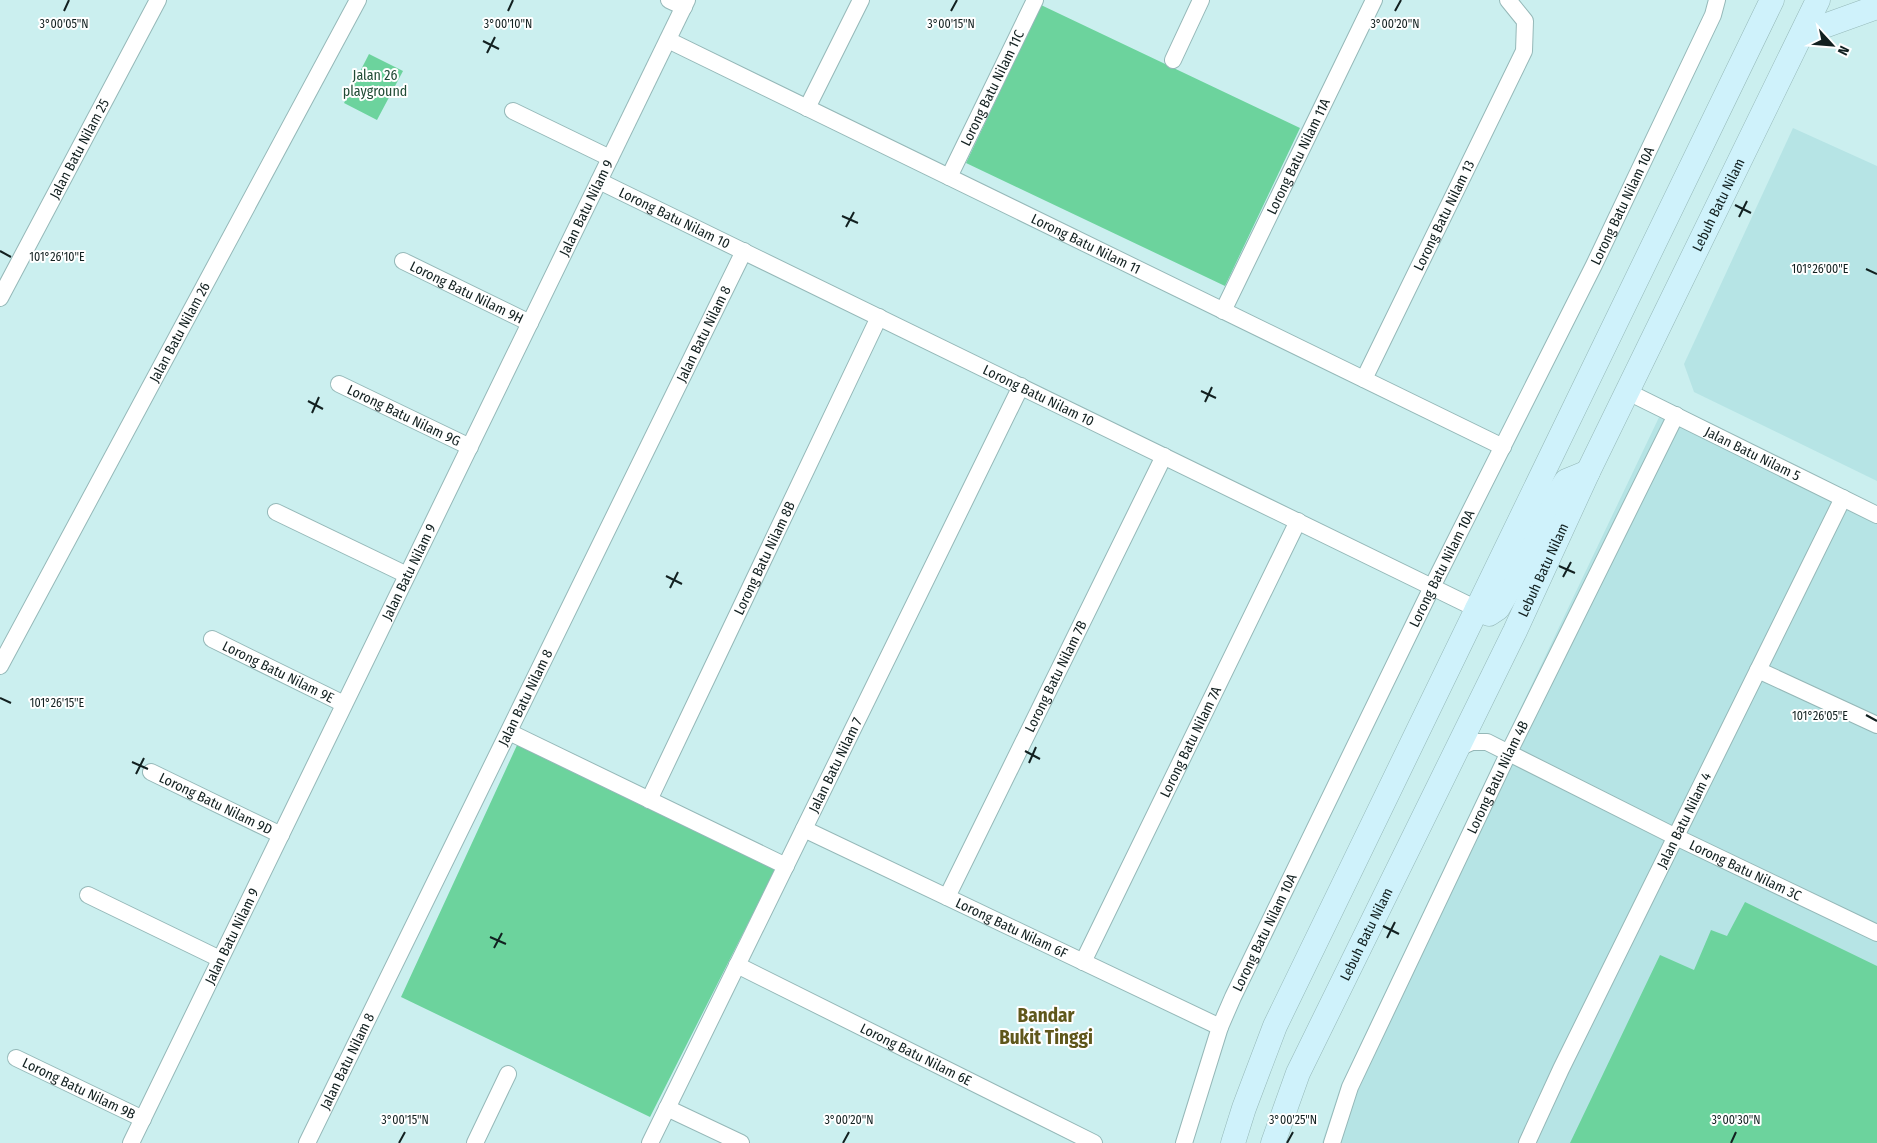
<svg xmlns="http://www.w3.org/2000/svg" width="1877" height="1143" font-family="'Fira Sans Condensed',sans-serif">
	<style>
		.built { fill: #b6e4e5 }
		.green { fill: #6cd39d }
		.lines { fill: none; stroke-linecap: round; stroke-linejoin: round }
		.minor-casing { stroke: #95b8b8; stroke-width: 18 }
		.secondary-casing { stroke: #95b8b8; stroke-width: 25 }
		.minor { stroke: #fff; stroke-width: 16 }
		.secondary { stroke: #cff2fb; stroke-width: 24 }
		.ticks { fill: none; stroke: #122020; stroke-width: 2 }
		.labels { text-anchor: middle; stroke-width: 4; stroke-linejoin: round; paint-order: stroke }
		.park-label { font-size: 14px; fill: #204b35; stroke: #fff }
		.street-label { font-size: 14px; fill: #122020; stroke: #fff }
		.district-label { font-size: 19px; font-weight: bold; fill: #5f571b; stroke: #fff }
		.ticks-label { font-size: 12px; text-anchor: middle; fill: #122020; stroke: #fff; stroke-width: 4; stroke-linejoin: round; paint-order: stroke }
	</style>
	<rect width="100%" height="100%" fill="#cbefef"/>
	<path class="built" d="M1793,128L1877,166V481L1694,392L1684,364Z
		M1662,411L1877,514V1143H1322L1341,1085Z"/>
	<path class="green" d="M1041,5L1300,128L1225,286L966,163Z
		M369,54L403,71L377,120L344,103Z
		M518,743L776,868L650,1117L401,997Z
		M1745,902L1877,966V1143H1570L1660,955L1694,970L1711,930L1727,936Z"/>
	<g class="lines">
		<defs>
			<g id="minor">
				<path d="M669,0L684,7"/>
				<path id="s1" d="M668,40L1503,447"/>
				<path d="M1173,60L1201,0"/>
				<path d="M807,108L861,0"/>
				<path d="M513,111L610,158"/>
				<path id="s2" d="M949,177L1035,0"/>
				<path id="s3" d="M599,181L1477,609"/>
				<path id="s4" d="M403,261L530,323"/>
				<path id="s5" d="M0,298L158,0"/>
				<path id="s6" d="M1223,311L1374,0"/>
				<path id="s7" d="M1364,379L1524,51L1525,21L1508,0"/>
				<path id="s8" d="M339,384L470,447"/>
				<path id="s9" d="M1628,392L1877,515"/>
				<path d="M276,512L407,575"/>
				<path id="s10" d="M212,639L344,704"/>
				<path id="s11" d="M0,666L358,0"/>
				<path d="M1758,670L1877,725"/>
				<path d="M509,732L786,866"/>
				<path id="s12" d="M1456,749L1472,742H1487L1676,837L1877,933"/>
				<path id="s13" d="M151,772L281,835"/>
				<path id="s14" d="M649,800L879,317"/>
				<path id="s15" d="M804,829L1220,1027"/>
				<path d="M88,895L220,959"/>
				<path id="s16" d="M947,897L1164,456"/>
				<path id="s17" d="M1083,962L1298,521"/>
				<path id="s18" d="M737,965L1094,1143"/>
				<path id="s19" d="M16,1058L143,1119"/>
				<path d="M667,1108L741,1143"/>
				<path id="s20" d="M131,1143L687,0"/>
				<path id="s21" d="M307,1143L744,251"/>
				<path d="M475,1143L508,1074"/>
				<path id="s22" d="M650,1143L1021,386"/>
				<path id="s23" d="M1184,1143L1220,1027L1233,997L1432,587L1594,265L1713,15L1717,0"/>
				<path id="s24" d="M1332,1143L1350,1087L1509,752L1676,415"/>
				<path id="s25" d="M1527,1143L1561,1069L1843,498"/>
			</g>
			<g id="secondary">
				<path d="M1802,34L1877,7"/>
				<path d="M1477,609L1489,614L1498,608L1508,591L1551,503L1561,489L1566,481L1588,472"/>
				<path d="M1233,1143L1244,1108L1275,1026L1772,0"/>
				<path id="s26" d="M1273,1143L1298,1073L1515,631L1588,472L1818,0"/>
			</g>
		</defs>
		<use href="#minor" class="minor-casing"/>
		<use href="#secondary" class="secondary-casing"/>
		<use href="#minor" class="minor"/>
		<use href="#secondary" class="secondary"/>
	</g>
	<path class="ticks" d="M64,11L69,0M508,11L513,0M951,11L957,0M1395,11L1401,0M483,41L499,49M487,53L495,37M1735,205L1751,213M842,216L858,223M1739,217L1747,201M846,227L854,212M0,251L11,257M1866,269L1877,274M1201,391L1216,398M308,401L323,409M1205,402L1212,387M312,413L319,397M1559,566L1575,573M666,576L682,584M1563,577L1571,562M670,588L678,572M0,698L11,703M1866,715L1877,721M1025,751L1040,759M132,762L148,769M1029,763L1036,747M136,774L144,758M1383,926L1399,934M490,937L506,944M1387,938L1395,922M494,948L502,933M399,1143L405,1132M843,1143L849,1132M1287,1143L1293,1132M1731,1143L1736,1132"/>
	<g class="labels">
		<g class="park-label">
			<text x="375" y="80">Jalan 26<tspan x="375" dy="16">playground</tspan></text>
		</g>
		<g class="street-label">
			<text dy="5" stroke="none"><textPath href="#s2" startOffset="99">Lorong Batu Nilam 11C</textPath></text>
			<text dy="5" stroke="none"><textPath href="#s5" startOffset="169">Jalan Batu Nilam 25</textPath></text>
			<text dy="5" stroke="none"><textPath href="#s6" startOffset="172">Lorong Batu Nilam 11A</textPath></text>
			<text dy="5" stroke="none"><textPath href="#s23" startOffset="1036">Lorong Batu Nilam 10A</textPath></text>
			<text dy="5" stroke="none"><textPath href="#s26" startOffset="1039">Lebuh Batu Nilam</textPath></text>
			<text dy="5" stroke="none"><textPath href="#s20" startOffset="1040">Jalan Batu Nilam 9</textPath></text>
			<text dy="5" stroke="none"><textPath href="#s7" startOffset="182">Lorong Batu Nilam 13</textPath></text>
			<text dy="5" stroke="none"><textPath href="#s3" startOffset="84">Lorong Batu Nilam 10</textPath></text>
			<text dy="5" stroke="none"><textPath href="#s1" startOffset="465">Lorong Batu Nilam 11</textPath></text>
			<text dy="5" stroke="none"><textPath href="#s4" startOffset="71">Lorong Batu Nilam 9H</textPath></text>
			<text dy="5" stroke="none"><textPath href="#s11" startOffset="379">Jalan Batu Nilam 26</textPath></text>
			<text dy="5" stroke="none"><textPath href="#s21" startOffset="901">Jalan Batu Nilam 8</textPath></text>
			<text dy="5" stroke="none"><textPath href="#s3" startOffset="489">Lorong Batu Nilam 10</textPath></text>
			<text dy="5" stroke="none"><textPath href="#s8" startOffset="72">Lorong Batu Nilam 9G</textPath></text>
			<text dy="5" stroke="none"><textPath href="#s9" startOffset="139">Jalan Batu Nilam 5</textPath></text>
			<text dy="5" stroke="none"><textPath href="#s14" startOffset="268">Lorong Batu Nilam 8B</textPath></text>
			<text dy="5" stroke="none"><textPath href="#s23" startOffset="631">Lorong Batu Nilam 10A</textPath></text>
			<text dy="5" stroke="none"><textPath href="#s26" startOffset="634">Lebuh Batu Nilam</textPath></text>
			<text dy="5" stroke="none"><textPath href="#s20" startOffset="635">Jalan Batu Nilam 9</textPath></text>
			<text dy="5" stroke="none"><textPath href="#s10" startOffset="74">Lorong Batu Nilam 9E</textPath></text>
			<text dy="5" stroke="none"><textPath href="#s16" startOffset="246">Lorong Batu Nilam 7B</textPath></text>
			<text dy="5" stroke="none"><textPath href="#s21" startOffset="496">Jalan Batu Nilam 8</textPath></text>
			<text dy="5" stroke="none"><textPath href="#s17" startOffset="245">Lorong Batu Nilam 7A</textPath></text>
			<text dy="5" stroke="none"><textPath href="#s22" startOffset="421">Jalan Batu Nilam 7</textPath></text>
			<text dy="5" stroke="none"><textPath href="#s24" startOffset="402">Lorong Batu Nilam 4B</textPath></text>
			<text dy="5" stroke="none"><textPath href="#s13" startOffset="72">Lorong Batu Nilam 9D</textPath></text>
			<text dy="5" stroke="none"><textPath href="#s25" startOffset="359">Jalan Batu Nilam 4</textPath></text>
			<text dy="5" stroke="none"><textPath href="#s12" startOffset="321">Lorong Batu Nilam 3C</textPath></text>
			<text dy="5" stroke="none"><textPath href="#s15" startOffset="230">Lorong Batu Nilam 6F</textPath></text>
			<text dy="5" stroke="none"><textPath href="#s23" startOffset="226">Lorong Batu Nilam 10A</textPath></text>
			<text dy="5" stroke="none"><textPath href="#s26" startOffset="229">Lebuh Batu Nilam</textPath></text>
			<text dy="5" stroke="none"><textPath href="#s20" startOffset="230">Jalan Batu Nilam 9</textPath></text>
			<text dy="5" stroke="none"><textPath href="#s18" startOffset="200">Lorong Batu Nilam 6E</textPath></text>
			<text dy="5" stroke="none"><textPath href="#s21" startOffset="91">Jalan Batu Nilam 8</textPath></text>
			<text dy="5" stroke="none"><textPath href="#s19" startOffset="70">Lorong Batu Nilam 9B</textPath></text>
		</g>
		<g class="district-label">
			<text x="1046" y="1022">Bandar<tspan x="1046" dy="22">Bukit Tinggi</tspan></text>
		</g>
	</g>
	<g class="ticks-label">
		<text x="64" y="28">3°00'05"N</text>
		<text x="508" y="28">3°00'10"N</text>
		<text x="951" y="28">3°00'15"N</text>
		<text x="1395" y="28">3°00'20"N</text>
		<text x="57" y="261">101°26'10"E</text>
		<text x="1820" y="273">101°26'00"E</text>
		<text x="57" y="707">101°26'15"E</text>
		<text x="1820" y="720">101°26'05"E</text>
		<text x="405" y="1124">3°00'15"N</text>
		<text x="849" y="1124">3°00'20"N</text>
		<text x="1293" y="1124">3°00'25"N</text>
		<text x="1736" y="1124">3°00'30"N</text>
	</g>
	<g transform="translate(1832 45) rotate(116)" stroke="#ffffff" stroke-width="4" paint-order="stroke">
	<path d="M0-4L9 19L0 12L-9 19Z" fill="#122020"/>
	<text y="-8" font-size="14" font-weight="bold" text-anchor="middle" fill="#122020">N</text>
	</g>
</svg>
